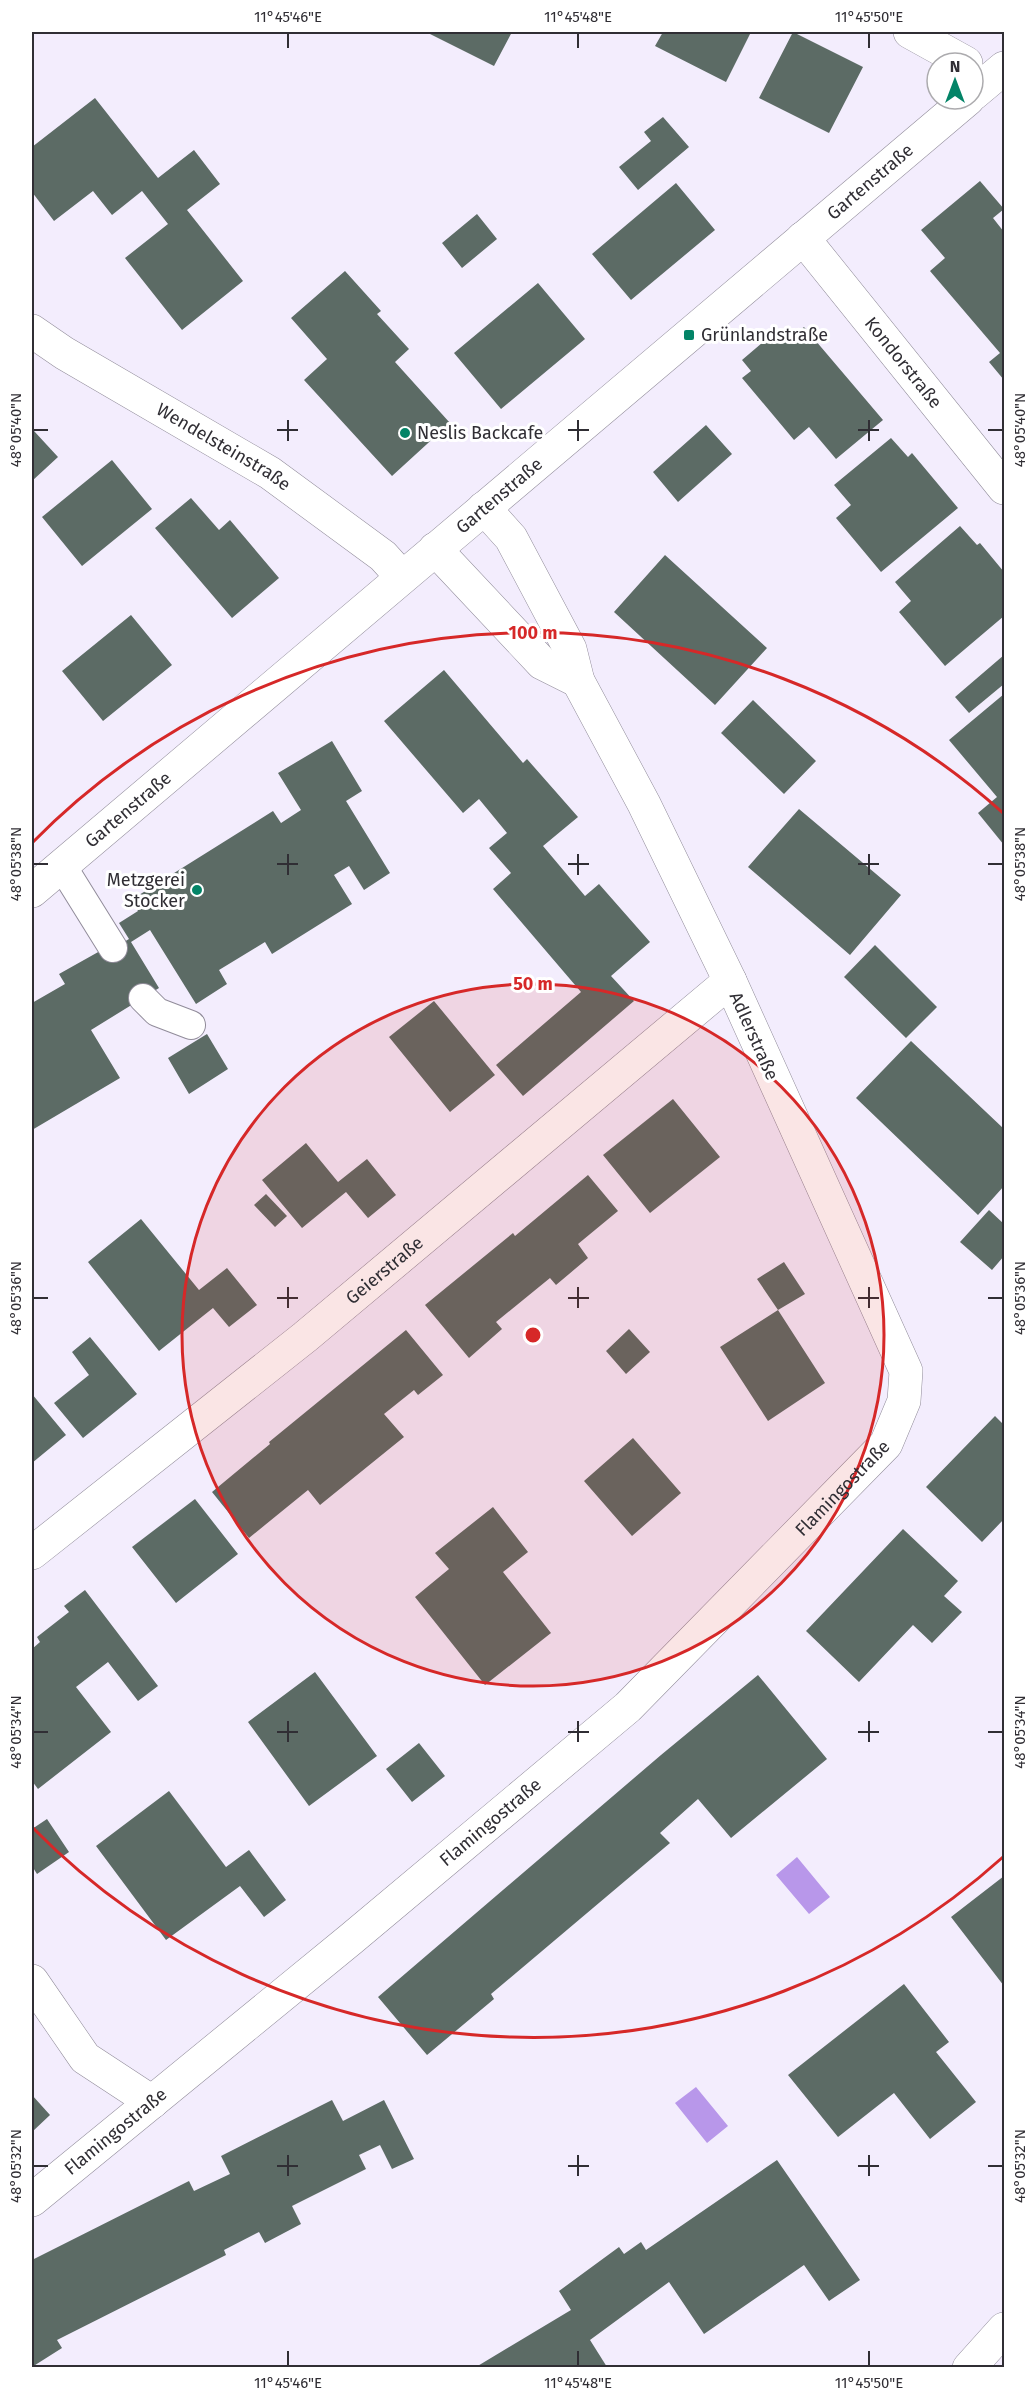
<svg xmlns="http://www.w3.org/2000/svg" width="1036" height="2399" font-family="'Fira Sans',sans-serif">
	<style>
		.water { fill: #b897ea }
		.building { fill: #5c6b65 }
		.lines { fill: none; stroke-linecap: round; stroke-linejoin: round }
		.service-casing { stroke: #918c9a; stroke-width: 30 }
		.minor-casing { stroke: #918c9a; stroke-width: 34 }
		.service { stroke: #fff; stroke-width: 28 }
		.minor { stroke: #fff; stroke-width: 33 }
		.ticks { fill: none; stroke: #302e34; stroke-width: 2 }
		.ring { fill: none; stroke: #d62828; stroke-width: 3 }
		.poi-dot { fill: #038467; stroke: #fff; stroke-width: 2 }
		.labels { text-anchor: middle; stroke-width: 6; stroke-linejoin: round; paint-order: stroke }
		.street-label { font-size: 18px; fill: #302e34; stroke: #fff }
		.poi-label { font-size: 18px; fill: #302e34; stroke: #fff; text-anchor: start }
		.centre { fill: #d62828; stroke: #fff; stroke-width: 3 }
		.ring-label { font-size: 18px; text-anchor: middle; font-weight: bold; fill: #d62828; stroke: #fff; stroke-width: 6; stroke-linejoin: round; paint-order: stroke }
		.neatline { fill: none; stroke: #302e34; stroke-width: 2 }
		.ticks-label { font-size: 15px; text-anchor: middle; fill: #302e34 }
	</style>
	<rect width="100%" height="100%" fill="#f3edfd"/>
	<path class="water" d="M797,1857L830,1897L809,1914L776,1875Z
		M696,2087L728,2126L707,2143L675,2103Z"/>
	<path class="building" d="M426,32H512L494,66Z
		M663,32H751L726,82L655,46Z
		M793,32L863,67L829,133L759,98Z
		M95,98L158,178L194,150L220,184L187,210L243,281L182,330L125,258L168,224L142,191L112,215L93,191L54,221L32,192V147Z
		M663,117L689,147L638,190L619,167L651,141L644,132Z
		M980,181L1004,209L993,218L1004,232V380L989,362L1000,353L930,271L945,258L921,230Z
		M676,183L715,230L631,300L592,254Z
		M477,214L497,239L462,268L442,243Z
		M345,271L381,311L377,314L409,349L395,362L450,423L392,476L304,380L327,359L291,318Z
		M538,283L585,339L501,409L454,353Z
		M804,327L883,420L836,459L809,427L794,440L742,378L751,371L742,360L776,331L785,342Z
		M706,425L732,454L678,502L653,472Z
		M34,431L58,457L32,481V433Z
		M891,438L908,457L912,453L958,508L881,572L836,518L851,505L834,485Z
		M112,460L152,509L82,566L42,517Z
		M191,498L219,530L230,520L279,578L232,618L155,528Z
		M960,526L977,545L980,543L1004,572V616L945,666L899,612L911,601L895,582Z
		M665,555L767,648L715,705L614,612Z
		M131,615L172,665L103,721L62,671Z
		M1004,655V684L969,713L955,697Z
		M444,670L523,763L527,759L578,817L543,846L585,896L599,884L650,942L611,976L634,1001L523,1096L496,1065L581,992L493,889L511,873L489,848L507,833L479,799L463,813L384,721Z
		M1004,694V845L978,813L997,797L949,740Z
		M753,700L816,761L784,794L721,733Z
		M332,741L362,791L346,801L390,873L364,890L349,866L334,875L352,904L272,954L265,942L219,970L227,984L196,1004L150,930L131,942L159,988L91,1030L120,1078L32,1130V1003L65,984L59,974L100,951L102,955L129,939L119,923L138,911L131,900L273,811L281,823L301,810L278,773Z
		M799,809L901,895L850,955L748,867Z
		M875,945L937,1007L906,1038L844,977Z
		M434,1001L495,1075L450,1112L389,1037Z
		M207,1034L228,1069L189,1094L168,1058Z
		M911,1041L1004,1129V1186L978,1215L856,1098Z
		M673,1099L720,1157L650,1213L603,1155Z
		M306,1143L338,1182L367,1159L396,1195L368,1218L346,1192L302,1228L262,1180Z
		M588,1175L618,1211L578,1244L588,1258L556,1285L550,1278L496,1322L502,1329L469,1358L425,1305L513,1233L515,1236Z
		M266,1194L287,1216L275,1227L254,1205Z
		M989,1210L1004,1224V1256L992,1270L960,1242Z
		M141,1219L199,1290L227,1268L257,1305L229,1327L213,1308L159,1351L88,1262Z
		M784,1262L805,1294L778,1310L825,1383L768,1421L720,1347L778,1310L757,1279Z
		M629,1329L650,1352L626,1374L606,1351Z
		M406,1330L443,1375L418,1395L414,1390L384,1414L404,1437L320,1505L308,1490L249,1538L212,1492L270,1444L269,1442Z
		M90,1337L137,1394L83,1438L54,1403L89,1375L72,1352Z
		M32,1394L66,1435L32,1463Z
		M995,1416L1004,1425V1519L982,1542L926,1487Z
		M633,1438L681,1493L632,1536L584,1481Z
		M195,1499L238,1554L176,1603L132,1547Z
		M493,1507L528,1552L503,1572L551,1633L485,1685L415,1597L449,1569L435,1553Z
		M903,1529L958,1581L944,1596L962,1612L932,1643L913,1625L859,1682L806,1631Z
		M85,1590L158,1686L138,1701L108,1662L76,1687L111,1732L38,1789L32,1781V1649L40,1642L37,1637L69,1612L64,1606Z
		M315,1672L377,1756L309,1806L248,1722Z
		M758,1675L827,1759L731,1838L698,1799L660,1833L670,1843L491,1994L494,1999L427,2055L378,1997L661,1755Z
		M419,1743L445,1776L412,1802L386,1769Z
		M169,1791L226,1867L249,1850L286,1900L264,1917L240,1886L166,1940L96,1846Z
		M47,1819L69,1852L37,1874L32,1866V1829Z
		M1004,1876V1986L951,1917Z
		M904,1984L949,2042L936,2052L976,2102L930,2139L894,2093L838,2137L788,2075Z
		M32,2095L50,2115L32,2132Z
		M332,2100L343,2121L384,2100L414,2159L392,2169L380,2145L359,2155L366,2169L292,2206L301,2224L265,2243L259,2232L224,2250L226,2255L57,2340L62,2348L32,2367V2260L189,2181L194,2191L230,2174L221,2156Z
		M777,2160L860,2280L829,2301L804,2265L704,2334L669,2282L590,2340L607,2367H476L571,2310L559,2291L619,2247L624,2254L641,2242L646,2250Z"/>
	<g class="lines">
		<defs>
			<path id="service" d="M62,866L113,948
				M143,998L157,1012L191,1025"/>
			<g id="minor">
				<path d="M910,32L966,63"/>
				<path d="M973,94L1004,68"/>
				<path id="s1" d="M803,238L1004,488"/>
				<path id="s2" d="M32,331L64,353L270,473L383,556L402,577"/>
				<path d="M435,549L542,663L578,681"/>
				<path id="s3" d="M32,891L968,99"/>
				<path id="s4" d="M32,1553L305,1337L730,981"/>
				<path d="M32,1981L85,2058L152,2102"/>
				<path id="s5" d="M32,2200L351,1939L628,1707L886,1444L904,1401L906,1371L730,981L644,804L578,681L570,649L511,538L484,508"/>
				<path d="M969,2368L1004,2329"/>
			</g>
		</defs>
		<use href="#service" class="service-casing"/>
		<use href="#minor" class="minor-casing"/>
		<use href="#service" class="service"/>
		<use href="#minor" class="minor"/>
	</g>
	<path class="ticks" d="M288,33V48M578,33V48M869,33V48M288,420V441M578,420V441M869,420V441M33,430H48M277,430H298M568,430H589M858,430H879M988,430H1003M288,854V875M578,854V875M869,854V875M33,864H48M277,864H298M568,864H589M858,864H879M988,864H1003M288,1287V1308M578,1287V1308M869,1287V1308M33,1298H48M277,1298H298M568,1298H589M858,1298H879M988,1298H1003M288,1721V1742M578,1721V1742M869,1721V1742M33,1732H48M277,1732H298M568,1732H589M858,1732H879M988,1732H1003M288,2155V2176M578,2155V2176M869,2155V2176M33,2166H48M277,2166H298M568,2166H589M858,2166H879M988,2166H1003M288,2351V2366M578,2351V2366M869,2351V2366"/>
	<circle cx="533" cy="1335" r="351" fill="#d62828" fill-opacity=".12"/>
	<g class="ring">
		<circle cx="533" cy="1335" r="351"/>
		<path d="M1003 1857A702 702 0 0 1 32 1827M32 843A702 702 0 0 1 1003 813"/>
	</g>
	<g class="poi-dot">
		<rect x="683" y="329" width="12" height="12" rx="3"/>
		<circle cx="405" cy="433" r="6"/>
		<circle cx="197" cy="890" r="6"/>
	</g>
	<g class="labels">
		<g class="street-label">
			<text dy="6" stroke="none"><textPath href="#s3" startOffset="1098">Gartenstraße</textPath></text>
			<text dy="6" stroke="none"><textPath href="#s1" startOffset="160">Kondorstraße</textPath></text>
			<text dy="6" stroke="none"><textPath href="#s2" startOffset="224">Wendelsteinstraße</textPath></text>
			<text dy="6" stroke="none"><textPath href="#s3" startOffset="612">Gartenstraße</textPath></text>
			<text dy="6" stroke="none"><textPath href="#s3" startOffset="126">Gartenstraße</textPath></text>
			<text transform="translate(754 1036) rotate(66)" y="6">Adlerstraße</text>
			<text dy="6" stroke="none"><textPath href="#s4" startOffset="452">Geierstraße</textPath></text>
			<text dy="6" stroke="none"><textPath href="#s5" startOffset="1080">Flamingostraße</textPath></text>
			<text dy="6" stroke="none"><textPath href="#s5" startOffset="594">Flamingostraße</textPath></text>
			<text dy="6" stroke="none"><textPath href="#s5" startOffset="108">Flamingostraße</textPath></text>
		</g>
		<g class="poi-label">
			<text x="701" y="341">Grünlandstraße</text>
			<text x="417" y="439">Neslis Backcafe</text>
			<text x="185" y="886" text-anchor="end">Metzgerei<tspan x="185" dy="21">Stocker</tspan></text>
		</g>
	</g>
	<circle cx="533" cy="1335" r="9" class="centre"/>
	<g class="ring-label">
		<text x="533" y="639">100 m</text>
		<text x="533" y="990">50 m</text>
	</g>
	<rect width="1036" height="2399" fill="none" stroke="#ffffff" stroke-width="66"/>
	<g transform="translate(955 81)"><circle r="28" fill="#ffffff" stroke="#acabae" stroke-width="1.5"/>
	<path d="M0-4.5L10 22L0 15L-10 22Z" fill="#038467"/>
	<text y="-9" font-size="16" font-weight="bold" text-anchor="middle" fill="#302e34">N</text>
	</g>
	<rect x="33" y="33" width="970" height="2333" class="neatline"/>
	<g class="ticks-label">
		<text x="288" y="22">11°45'46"E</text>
		<text x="578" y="22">11°45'48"E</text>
		<text x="869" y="22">11°45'50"E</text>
		<text transform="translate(16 430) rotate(-90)" y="5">48°05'40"N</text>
		<text transform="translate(1020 430) rotate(-90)" y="5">48°05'40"N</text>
		<text transform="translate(16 864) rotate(-90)" y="5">48°05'38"N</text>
		<text transform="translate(1020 864) rotate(-90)" y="5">48°05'38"N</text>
		<text transform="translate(16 1298) rotate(-90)" y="5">48°05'36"N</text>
		<text transform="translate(1020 1298) rotate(-90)" y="5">48°05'36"N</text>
		<text transform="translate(16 1732) rotate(-90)" y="5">48°05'34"N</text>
		<text transform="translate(1020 1732) rotate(-90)" y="5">48°05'34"N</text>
		<text transform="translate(16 2166) rotate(-90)" y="5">48°05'32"N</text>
		<text transform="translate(1020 2166) rotate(-90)" y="5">48°05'32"N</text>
		<text x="288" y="2388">11°45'46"E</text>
		<text x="578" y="2388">11°45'48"E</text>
		<text x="869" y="2388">11°45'50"E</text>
	</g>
</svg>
